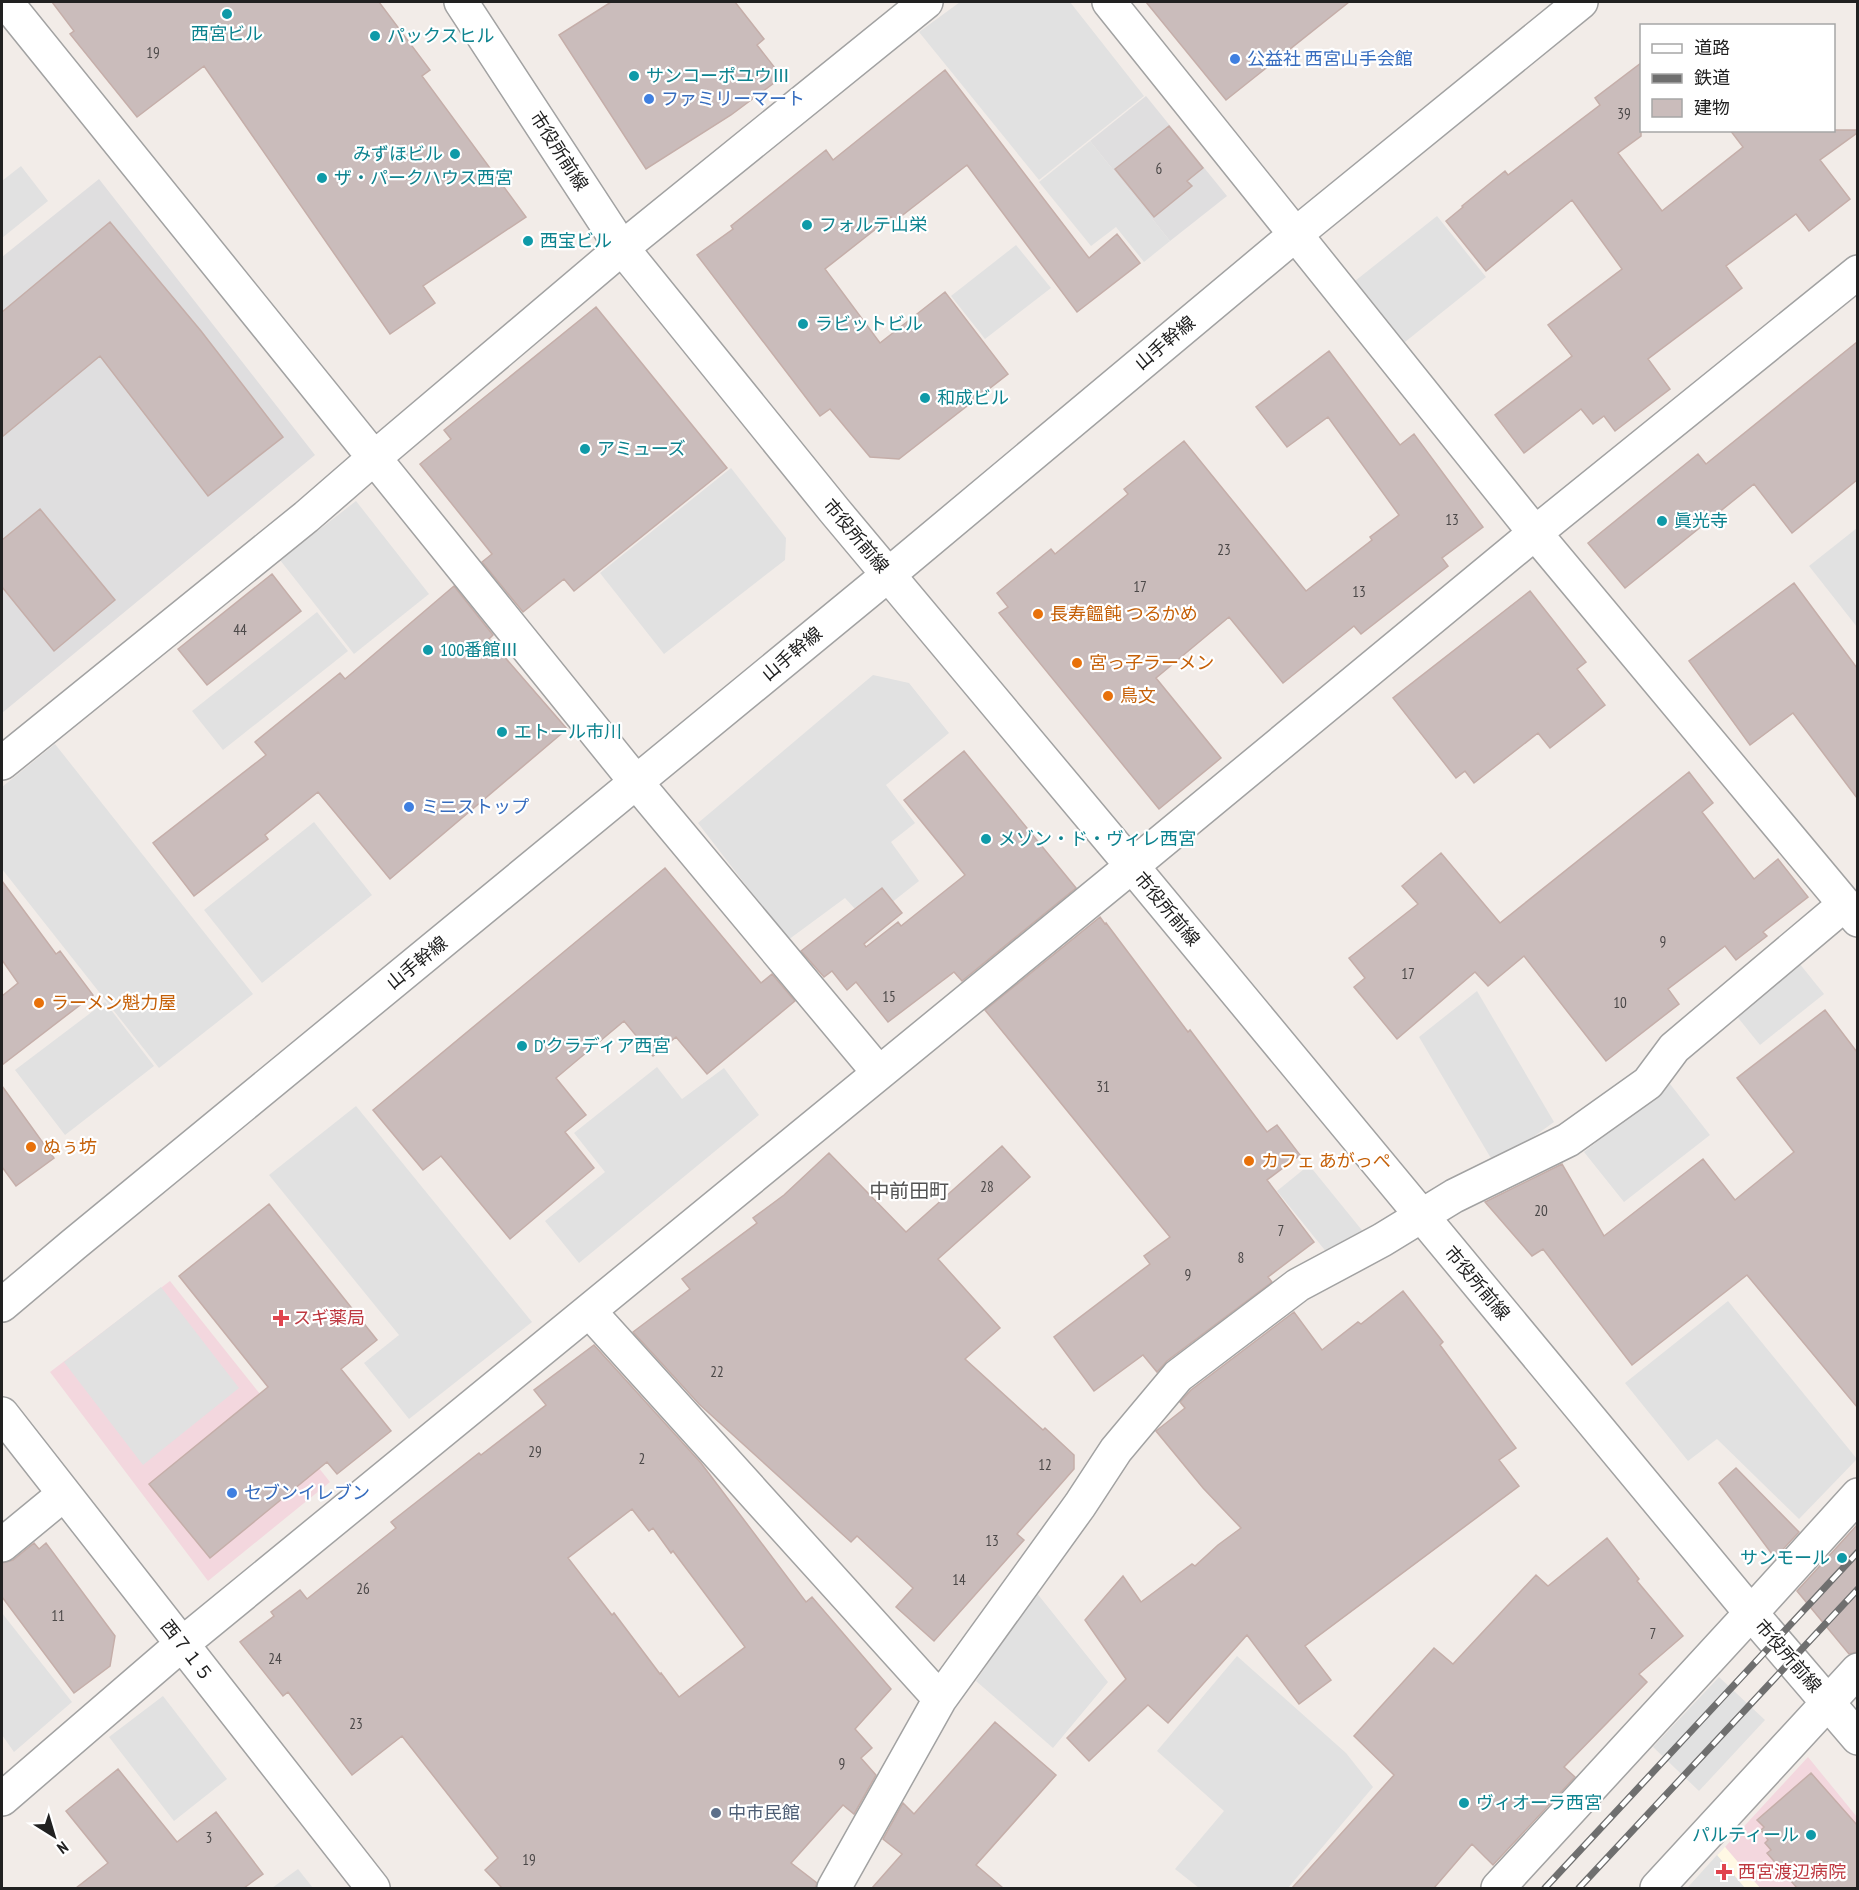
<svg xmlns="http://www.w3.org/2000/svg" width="1859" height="1890" font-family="'PT Sans Narrow','Noto Sans JP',sans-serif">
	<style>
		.residential { fill: #dfdedf }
		.commercial { fill: #f3d7de }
		.education { fill: #fff8e4 }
		.parking { fill: #e1e1e1 }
		.building { fill: #cabcbb; stroke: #c5aea9; stroke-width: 1.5; fill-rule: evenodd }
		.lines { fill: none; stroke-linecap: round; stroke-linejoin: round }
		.minor-casing { stroke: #a2a2a2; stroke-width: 36 }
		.minor { stroke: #fff; stroke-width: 33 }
		.rail-casing { stroke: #6f6f6f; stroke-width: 7 }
		.rail { stroke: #fff; stroke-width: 4.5; stroke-dasharray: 14; stroke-linecap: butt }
		.culture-dot { fill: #0f9aa8; stroke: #fff; stroke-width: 2 }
		.shop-dot { fill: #3f7fe0; stroke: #fff; stroke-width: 2 }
		.food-dot { fill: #e8710a; stroke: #fff; stroke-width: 2 }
		.health-dot { fill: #e0444e; stroke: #fff; stroke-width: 2 }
		.service-dot { fill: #5c6f8a; stroke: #fff; stroke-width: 2 }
		.labels { text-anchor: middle; stroke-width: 4.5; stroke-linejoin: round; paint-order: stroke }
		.number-label { font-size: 15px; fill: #4b4848 }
		.culture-label { font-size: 18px; fill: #0d838f; stroke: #fff; text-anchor: start }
		.shop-label { font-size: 18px; fill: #366cbe; stroke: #fff; text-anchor: start }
		.street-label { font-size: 18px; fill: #212121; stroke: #fff }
		.food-label { font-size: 18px; fill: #c56008; stroke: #fff; text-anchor: start }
		.health-label { font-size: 18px; fill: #be3a42; stroke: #fff; text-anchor: start }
		.service-label { font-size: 18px; fill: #4e5e75; stroke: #fff; text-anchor: start }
		.neighbourhood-label { font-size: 20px; fill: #545454; stroke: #fff }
	</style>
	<rect width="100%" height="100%" fill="#f2ece8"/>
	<path class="residential" d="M1146,96L1227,196L1170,241L1090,141Z
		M99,179L315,455L2,713V257Z"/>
	<path class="commercial" d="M170,1281L330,1482L208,1581L50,1372Z
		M1808,1757L1857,1817V1888H1760L1725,1847Z"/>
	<path class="education" d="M1725,1847L1760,1888H1687Z"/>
	<path class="parking" d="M960,2H1070L1144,96L1039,180L919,32Z
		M1090,141L1170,241L1144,262L1116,227L1091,246L1039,182Z
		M21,166L48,201L2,238V181Z
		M1437,216L1486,277L1405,342L1355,281Z
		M1016,245L1051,288L985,339L951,296Z
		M731,468L786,538L785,560L664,654L600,573Z
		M356,501L429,594L354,654L280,560Z
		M1857,528V627L1809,566Z
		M317,612L348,651L223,750L192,711Z
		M873,675L909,683L949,733L886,785L915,823L891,842L919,881L867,922L845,898L788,940L698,823Z
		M55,744L253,994L159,1068L2,869V787Z
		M314,822L372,895L262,983L204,910Z
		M1799,963L1824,994L1760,1045L1735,1014Z
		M1477,991L1554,1122L1495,1165L1419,1037Z
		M105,1002L154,1066L65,1135L15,1070Z
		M657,1067L682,1099L724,1068L759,1115L579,1263L545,1221L605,1172L574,1133Z
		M1670,1084L1710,1135L1624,1202L1584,1152Z
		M356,1106L532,1322L409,1419L364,1363L399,1335L269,1175Z
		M1309,1165L1365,1234L1328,1254L1277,1191Z
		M161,1287L239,1388L143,1465L64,1362Z
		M1728,1301L1857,1459L1799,1519L1717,1439L1688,1461L1625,1383Z
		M1036,1592L1108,1682L1053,1748L976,1681Z
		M2,1613L72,1702L14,1752L2,1735Z
		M1237,1656L1346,1753L1373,1787L1288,1888H1199L1175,1869L1224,1811L1157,1751Z
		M1719,1677L1765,1720L1699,1791L1653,1747Z
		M163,1696L227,1779L174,1821L109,1737Z
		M1717,1855L1745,1888H1687Z
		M298,1869L313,1888H272Z"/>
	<path class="building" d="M52,2H379L430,70L422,76L526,217L423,286L435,303L390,334L204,66L137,117L70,34L74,31Z
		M611,2H735L764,39L757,45L782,77L731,115L646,169L559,35Z
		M1146,2H1349L1226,100Z
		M1641,63V136L1618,153L1662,211L1743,147L1730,130H1857V133L1820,160L1850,199L1809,231L1796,214L1726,266L1742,288L1648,359L1670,389L1615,431L1604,416L1593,424L1581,409L1524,453L1495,415L1572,356L1548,325L1622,269L1572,200L1486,271L1446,221L1463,207L1462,206L1505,171L1508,175L1600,105L1595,98Z
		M945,70L1089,258L1117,234L1140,263L1077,312L967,165L895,221L891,217L825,269L880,343L945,292L1008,374L899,459L870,457L830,409L820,416L697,255L733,229L731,226L826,150L833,160Z
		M1169,126L1203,168L1187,181L1192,186L1154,217L1115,169Z
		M110,222L201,331L283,437L208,496L100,356L2,437V312Z
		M596,307L727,468L574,591L564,579L523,612L482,562L492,554L420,464L451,439L444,430Z
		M1857,342V480L1792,533L1754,484L1625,588L1588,543L1698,454L1706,464Z
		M1329,351L1400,445L1414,434L1483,527L1442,558L1448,566L1361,634L1354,626L1283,683L1229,617L1156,678L1221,758L1159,809L999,613L1008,607L997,593L1051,549L1055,554L1128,494L1124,489L1184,441L1306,591L1372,540L1370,537L1399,515L1328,417L1287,447L1256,407Z
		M40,509L115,600L54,651L2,587V540Z
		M272,574L301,611L207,685L178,649Z
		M1794,583L1857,668V798L1793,713L1750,745L1689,661Z
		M454,586L493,635L489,639L567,729L390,879L318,792L265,835L268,839L194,896L153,843L266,755L255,742L340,673L345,679Z
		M1530,591L1586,662L1577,669L1605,705L1550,748L1538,733L1474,783L1465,771L1456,778L1393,698Z
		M964,751L1076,888L962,981L954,972L888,1022L856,982L847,990L832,971L824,977L801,951L882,888L902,913L864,944L866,947L898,922L901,926L965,875L904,800Z
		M1689,772L1713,803L1702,812L1754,879L1778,859L1808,897L1763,932L1767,936L1736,960L1725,946L1668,989L1679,1004L1606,1061L1524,956L1488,986L1475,972L1397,1039L1354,987L1365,978L1349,958L1418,904L1402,886L1441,853L1500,923Z
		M665,868L761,983L772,974L795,1001L707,1074L676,1037L653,1056L624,1021L556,1078L586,1115L565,1132L594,1168L510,1239L441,1156L423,1170L373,1110Z
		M2,881L56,954L60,951L93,995L2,1065V996L18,983L2,960Z
		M1100,917L1105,924L1106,923L1188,1032L1190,1030L1267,1132L1277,1125L1300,1155L1267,1180L1314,1242L1268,1277L1272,1282L1167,1361L1157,1372L1143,1355L1094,1391L1054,1337L1150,1264L1144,1256L1170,1237L985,1010Z
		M1825,1010L1857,1052V1407L1747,1275L1632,1365L1543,1249L1532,1256L1485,1202L1562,1164L1604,1236L1703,1159L1735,1200L1794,1152L1737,1078Z
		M2,1086L54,1158L16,1186L2,1167Z
		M1002,1146L1030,1177L938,1259L1000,1328L965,1359L1043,1430L1045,1428L1074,1455V1469L1017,1534L1024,1540L934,1641L896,1607L913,1588L857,1536L851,1542L699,1404L633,1332L690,1289L682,1279L757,1223L753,1218L784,1195L829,1153L906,1232Z
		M269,1204L377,1340L341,1369L391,1431L337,1474L327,1462L210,1558L149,1484L268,1387L179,1276Z
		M1403,1291L1443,1342L1440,1345L1516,1448L1499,1460L1519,1486L1305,1646L1331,1680L1299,1704L1247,1635L1168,1723L1148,1705L1089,1761L1067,1738L1126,1679L1085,1620L1123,1576L1141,1602L1192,1564L1195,1566L1218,1545L1241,1528L1203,1488L1156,1431L1185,1408L1180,1402L1191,1390L1294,1312L1322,1350L1358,1322L1361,1324Z
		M594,1345L701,1463L806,1602L812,1597L891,1689L855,1729L872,1748L861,1758L876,1775L854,1814L843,1805L791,1863L817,1883L815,1888H502L485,1870L498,1858L402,1736L352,1775L288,1692L283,1696L240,1642L274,1616L271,1612L300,1590L307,1599L396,1528L391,1522L479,1453L481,1455L546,1405L534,1390ZM632,1509L649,1531L653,1528L671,1553L673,1551L745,1647L679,1697L661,1673L660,1674L614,1613L612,1615L568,1558Z
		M1736,1468L1799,1532L1775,1558L1719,1483Z
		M1857,1525V1652L1849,1654L1797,1591Z
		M1607,1538L1639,1579L1637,1581L1683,1636L1639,1674L1647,1682L1564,1767L1575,1777L1493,1865L1472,1844L1434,1888H1292L1394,1775L1354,1736L1434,1648L1453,1664L1536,1575L1548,1586Z
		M34,1543L39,1549L46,1543L115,1636L110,1666L74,1693L2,1597V1563L13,1560Z
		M995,1722L1056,1775L976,1865L1003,1888H872L902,1854L883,1839L903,1803L914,1814Z
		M118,1769L177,1842L216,1812L263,1874L244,1888H76L108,1863L66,1811Z
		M1811,1773L1857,1825V1888H1797L1767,1853L1771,1850L1765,1843L1768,1840L1761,1830L1764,1827L1757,1820Z"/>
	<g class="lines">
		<defs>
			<path id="minor" d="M6,2L636,782L879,1073
				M461,2L622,248L834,510L1132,866L1751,1613L1858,1738
				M1109,2L1535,533L1858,920
				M2,763L306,517L374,458L622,248L926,2
				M2,1305L73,1245L888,575L1296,234L1581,2
				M589,1311L940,1699
				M2,1414L373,1888
				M2,1545L64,1494
				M2,1799L182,1644L1132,866L1535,533L1858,272
				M834,1888L940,1699L1080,1505L1116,1450L1178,1376L1298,1285L1382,1240L1454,1196L1568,1140L1648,1083L1674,1048L1845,904
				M1498,1888L1751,1613L1858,1495
				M1657,1888L1858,1670"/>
		</defs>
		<use href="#minor" class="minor-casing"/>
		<use href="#minor" class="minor"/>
		<defs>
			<path id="rail" d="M1545,1888L1858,1552
				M1579,1888L1858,1589"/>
		</defs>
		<use href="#rail" class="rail-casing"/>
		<use href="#rail" class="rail"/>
	</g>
	<g class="culture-dot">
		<circle cx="227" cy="14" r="6"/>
		<circle cx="375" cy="36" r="6"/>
		<circle cx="634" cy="76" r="6"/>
		<circle cx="455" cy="154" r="6"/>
		<circle cx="322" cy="178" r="6"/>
		<circle cx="807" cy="225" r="6"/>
		<circle cx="528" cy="241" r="6"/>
		<circle cx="803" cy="324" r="6"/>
		<circle cx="925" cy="398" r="6"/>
		<circle cx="585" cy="449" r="6"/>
		<circle cx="1662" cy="521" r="6"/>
		<circle cx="428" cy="650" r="6"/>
		<circle cx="502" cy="732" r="6"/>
		<circle cx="986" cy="839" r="6"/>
		<circle cx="522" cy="1046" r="6"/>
		<circle cx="1842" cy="1558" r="6"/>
		<circle cx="1464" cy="1803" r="6"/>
		<circle cx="1811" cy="1835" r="6"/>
	</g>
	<g class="shop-dot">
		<circle cx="1235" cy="59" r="6"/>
		<circle cx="649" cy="99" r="6"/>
		<circle cx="409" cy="807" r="6"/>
		<circle cx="232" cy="1493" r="6"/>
	</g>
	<g class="food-dot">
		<circle cx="1038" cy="614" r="6"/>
		<circle cx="1077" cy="663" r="6"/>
		<circle cx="1108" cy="696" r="6"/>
		<circle cx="39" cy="1003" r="6"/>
		<circle cx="31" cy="1147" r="6"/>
		<circle cx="1249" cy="1161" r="6"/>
	</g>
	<g class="health-dot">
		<path d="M278 1309h6v6h6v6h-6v6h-6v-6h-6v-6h6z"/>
		<path d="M1721 1863h6v6h6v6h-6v6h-6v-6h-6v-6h6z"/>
	</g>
	<circle class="service-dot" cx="716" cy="1813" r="6"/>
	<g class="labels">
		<g class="number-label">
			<text x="153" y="58">19</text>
			<text x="1624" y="119">39</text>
			<text x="1159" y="174">6</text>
			<text x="1452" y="525">13</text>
			<text x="1224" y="555">23</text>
			<text x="1140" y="592">17</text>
			<text x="1359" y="597">13</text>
			<text x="240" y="635">44</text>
			<text x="1663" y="947">9</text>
			<text x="1408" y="979">17</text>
			<text x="889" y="1002">15</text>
			<text x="1620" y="1008">10</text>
			<text x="1103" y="1092">31</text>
			<text x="987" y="1192">28</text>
			<text x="1541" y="1216">20</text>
			<text x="1281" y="1236">7</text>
			<text x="1241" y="1263">8</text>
			<text x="1188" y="1280">9</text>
			<text x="717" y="1377">22</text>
			<text x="535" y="1457">29</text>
			<text x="642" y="1464">2</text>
			<text x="1045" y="1470">12</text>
			<text x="992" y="1546">13</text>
			<text x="959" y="1585">14</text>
			<text x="363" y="1594">26</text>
			<text x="58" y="1621">11</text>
			<text x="1653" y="1639">7</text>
			<text x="275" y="1664">24</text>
			<text x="356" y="1729">23</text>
			<text x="842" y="1769">9</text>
			<text x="209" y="1843">3</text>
			<text x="529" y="1865">19</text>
		</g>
		<g class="culture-label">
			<text x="227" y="40" text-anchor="middle">西宮ビル</text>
			<text x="387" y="42">パックスヒル</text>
			<text x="646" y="82">サンコーポユウⅢ</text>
			<text x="443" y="160" text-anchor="end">みずほビル</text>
			<text x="334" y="184">ザ・パークハウス西宮</text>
			<text x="819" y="231">フォルテ山栄</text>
			<text x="540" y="247">西宝ビル</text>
			<text x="815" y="330">ラビットビル</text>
			<text x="937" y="404">和成ビル</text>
			<text x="597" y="455">アミューズ</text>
			<text x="1674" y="527">眞光寺</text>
			<text x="440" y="656">100番館Ⅲ</text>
			<text x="514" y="738">エトール市川</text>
			<text x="998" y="845">メゾン・ド・ヴィレ西宮</text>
			<text x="534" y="1052">D’クラディア西宮</text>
			<text x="1830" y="1564" text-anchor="end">サンモール</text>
			<text x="1476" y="1809">ヴィオーラ西宮</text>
			<text x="1799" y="1841" text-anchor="end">パルティール</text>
		</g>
		<g class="shop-label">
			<text x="1247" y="65">公益社 西宮山手会館</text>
			<text x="661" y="105">ファミリーマート</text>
			<text x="421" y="813">ミニストップ</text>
			<text x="244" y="1499">セブンイレブン</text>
		</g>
		<g class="street-label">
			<text transform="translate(559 151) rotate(57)" y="6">市役所前線</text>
			<text transform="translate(1165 343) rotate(-40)" y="6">山手幹線</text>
			<text transform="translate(856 536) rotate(50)" y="6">市役所前線</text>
			<text transform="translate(792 654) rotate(-40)" y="6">山手幹線</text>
			<text transform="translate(1167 909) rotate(50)" y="6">市役所前線</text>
			<text transform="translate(417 963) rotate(-39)" y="6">山手幹線</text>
			<text transform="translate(1477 1283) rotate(50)" y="6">市役所前線</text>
			<text transform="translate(187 1651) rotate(52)" y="6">西７１５</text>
			<text transform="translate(1788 1656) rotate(49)" y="6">市役所前線</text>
		</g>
		<g class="food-label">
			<text x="1050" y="620">長寿饂飩 つるかめ</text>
			<text x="1089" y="669">宮っ子ラーメン</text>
			<text x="1120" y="702">鳥文</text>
			<text x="51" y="1009">ラーメン魁力屋</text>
			<text x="43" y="1153">ぬぅ坊</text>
			<text x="1261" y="1167">カフェ あがっぺ</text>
		</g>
		<g class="health-label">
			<text x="293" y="1324">スギ薬局</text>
			<text x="1738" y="1878">西宮渡辺病院</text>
		</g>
		<g class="service-label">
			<text x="728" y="1819">中市民館</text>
		</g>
		<g class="neighbourhood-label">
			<text x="909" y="1198">中前田町</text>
		</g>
	</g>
	<rect width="1859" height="1890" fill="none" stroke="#212121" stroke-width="6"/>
	<rect x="1640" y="24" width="195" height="108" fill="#ffffff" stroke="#a6a6a6" stroke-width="1.5"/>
	<rect x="1652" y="44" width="30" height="9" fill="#ffffff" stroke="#a6a6a6" stroke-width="1.5"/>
	<text x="1694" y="54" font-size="18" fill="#212121">道路</text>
	<rect x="1652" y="74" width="30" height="9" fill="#6f6f6f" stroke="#a6a6a6" stroke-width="1.5"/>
	<text x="1694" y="84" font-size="18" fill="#212121">鉄道</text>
	<rect x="1652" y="99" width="30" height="18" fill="#cabcbb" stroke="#a6a6a6" stroke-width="1.5"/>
	<text x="1694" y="114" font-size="18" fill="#212121">建物</text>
	<g transform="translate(54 1836) rotate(143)" stroke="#ffffff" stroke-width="4.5" paint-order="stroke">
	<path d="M0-4.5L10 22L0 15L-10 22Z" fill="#212121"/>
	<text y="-9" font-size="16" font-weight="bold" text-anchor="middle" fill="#212121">N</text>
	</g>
</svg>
